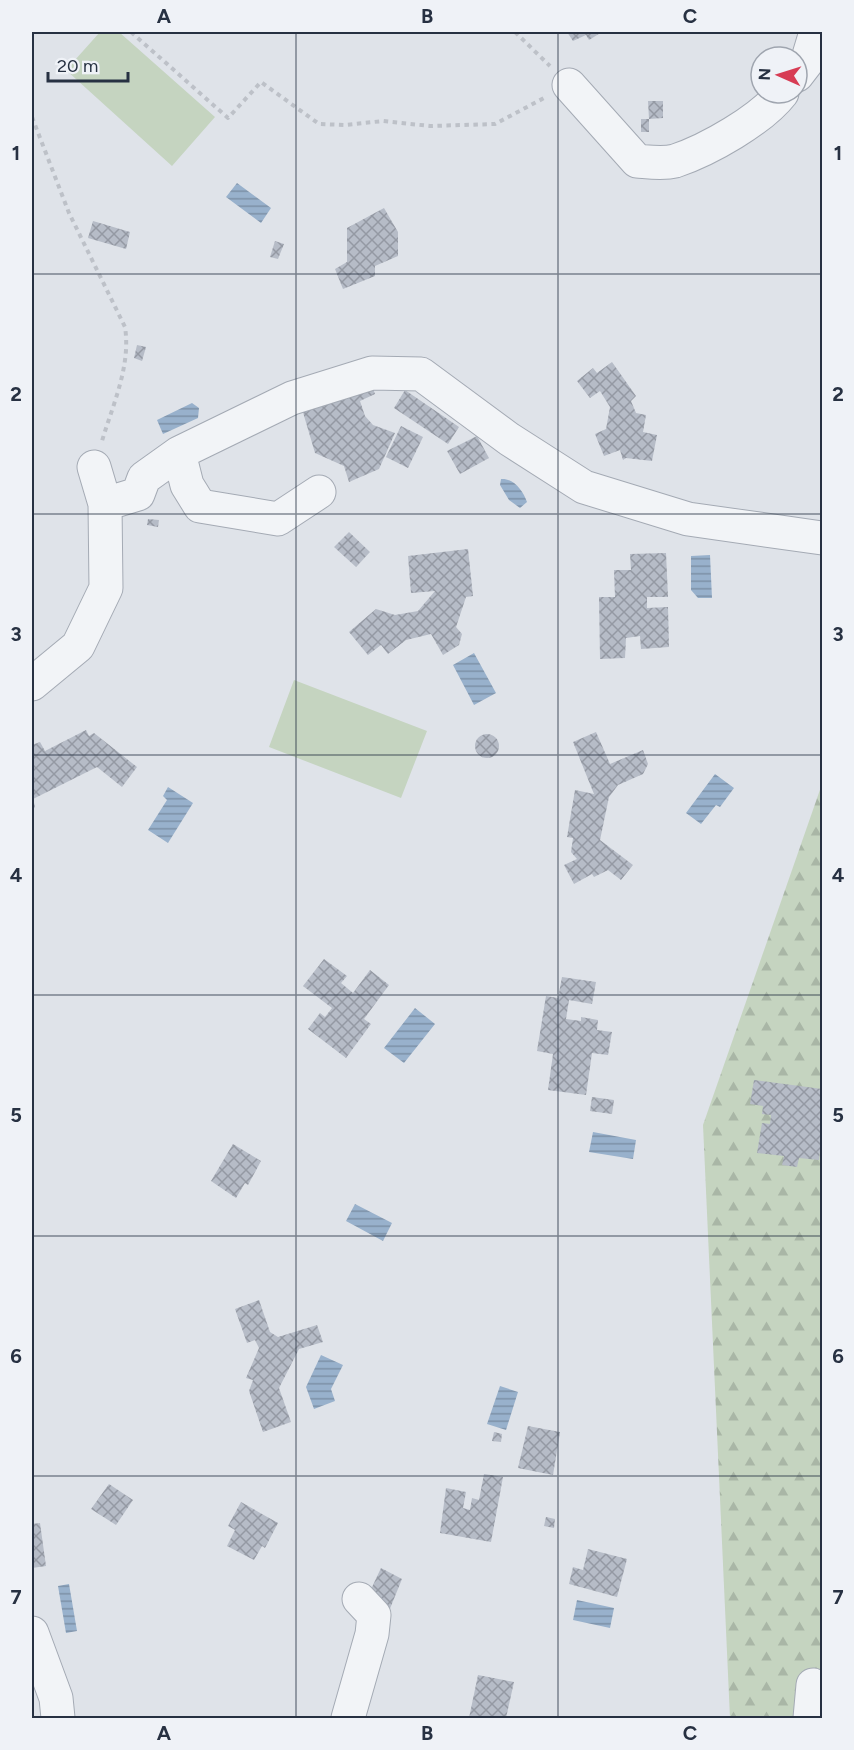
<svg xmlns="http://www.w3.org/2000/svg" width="854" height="1750" font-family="Figtree,sans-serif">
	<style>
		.forest { fill: url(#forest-firs) }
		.garden { fill: #c5d4c0 }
		.water { fill: url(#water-rules) }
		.building { fill: url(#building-cross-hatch) }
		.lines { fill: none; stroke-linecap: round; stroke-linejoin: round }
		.minor-casing { stroke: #a4aab4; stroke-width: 35 }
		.path { stroke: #bdc1c8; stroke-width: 4; stroke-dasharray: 4.5 4.5; stroke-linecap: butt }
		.minor { stroke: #f2f4f7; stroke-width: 33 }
		.grid { fill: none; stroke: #273142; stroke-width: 1.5; stroke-opacity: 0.55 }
		.neatline { fill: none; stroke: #273142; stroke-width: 2 }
		.grid-label { font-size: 20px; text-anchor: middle; font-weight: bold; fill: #273142 }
	</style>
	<defs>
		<pattern id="forest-firs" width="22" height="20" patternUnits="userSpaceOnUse" patternTransform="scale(1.5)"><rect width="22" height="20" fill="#c5d4c0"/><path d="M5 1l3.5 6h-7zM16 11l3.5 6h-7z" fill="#a9b6a6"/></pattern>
		<pattern id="water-rules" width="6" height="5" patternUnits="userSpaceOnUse" patternTransform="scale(1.5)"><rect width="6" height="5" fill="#98b1cc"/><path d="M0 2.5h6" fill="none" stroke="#7c91a7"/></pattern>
		<pattern id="building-cross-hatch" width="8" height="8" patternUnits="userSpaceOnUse" patternTransform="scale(1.5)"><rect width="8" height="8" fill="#b6bcc7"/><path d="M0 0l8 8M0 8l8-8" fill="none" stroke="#9499a3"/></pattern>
	</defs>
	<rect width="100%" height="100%" fill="#dfe3e9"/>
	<path class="forest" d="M822,784V1718H730L703,1125Z"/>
	<path class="garden" d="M100,32H119L215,117L172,166L66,70Z
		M294,680L427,731L401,798L269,747Z"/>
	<path class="water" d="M237,183L271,208L261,223L226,197Z
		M192,403L199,408L198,418L163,434L157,420Z
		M501,479C514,478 523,491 527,502L520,508L509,500L500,485Z
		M710,555L712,598H698L691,590V556Z
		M474,653L496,693L474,705L453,665Z
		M715,774L734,788L720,807L716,805L701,824L686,813Z
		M168,787L193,803L168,843L148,830L167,800L163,796Z
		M415,1008L435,1024L404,1063L384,1048Z
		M593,1132L636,1140L633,1159L589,1152Z
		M355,1204L392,1223L383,1241L346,1221Z
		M321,1355L343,1365L331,1389L335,1401L314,1409L306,1387Z
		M500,1386L518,1392L506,1430L487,1424Z
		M69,1584L77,1631L66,1633L58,1586Z
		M577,1600L614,1608L610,1628L573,1620Z"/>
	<path class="building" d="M567,32H602L589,40L586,35L573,41Z
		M648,101H663V118L649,119Z
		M641,119H649V132H641Z
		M384,208L398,232V256L375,266V276L343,289L335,269L347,262V228Z
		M93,221L130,232L126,249L88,238Z
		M275,241L284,244L278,259L270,257Z
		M137,345L146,347L142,361L134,358Z
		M612,362L636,396L631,401L636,413L646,415L643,432L657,435L652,461L626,458L623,460L620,450L604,456L595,434L606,429L610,407L600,391L590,398L577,381L593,368L597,373Z
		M371,383L375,394L360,401L365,416L373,425L395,433L379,469L349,482L344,466L315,453L302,409Z
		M405,390L459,427L448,444L394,408Z
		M401,426L423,437L408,468L386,457Z
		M477,436L489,458L460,474L447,451Z
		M148,519L159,520L158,527L147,525Z
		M349,532L370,552L356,567L334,547Z
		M468,549L473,596L466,597L456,627L462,634L459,645L443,655L431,634L406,640L388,654L381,645L368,655L349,632L376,609L395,615L418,611L435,591L411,593L408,556Z
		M666,553L668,597H647V608L668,607L669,647L641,649L640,636L626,638L625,658L600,659L599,597H615L614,570H631L630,554Z
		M86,730L89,736L94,733L137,767L122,787L97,767L33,799L35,807L32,811V745L40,742L45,751Z
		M596,732L610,764L643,750L648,764L643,774L618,785L609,797L600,840L633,865L621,880L608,870L594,877L592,874L574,884L564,865L577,859L571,852L573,838L567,837L575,790L594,794L573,742Z
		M475 746a12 12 0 1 1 24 0a12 12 0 1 1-24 0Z
		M324,959L347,976L341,983L353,993L370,970L389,985L364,1019L371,1024L346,1058L308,1029L320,1013L325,1017L332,1008L303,986Z
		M562,977L596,982L592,1004L569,1000L566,1019L581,1021V1017L598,1020L597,1030L612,1032L608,1055L592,1053L586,1095L548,1090L553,1054L537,1051L546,996L558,998Z
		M754,1080L822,1089V1134L819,1160L799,1158L797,1167L782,1165L784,1156L757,1153L762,1123L770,1124L771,1115L762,1114L763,1106L750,1104Z
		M592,1097L614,1100L612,1114L590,1111Z
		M233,1144L261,1161L248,1185L245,1183L236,1198L211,1181Z
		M259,1300L270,1332L278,1337L317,1325L323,1342L299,1349L279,1388L291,1422L263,1432L249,1391L253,1380L246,1378L259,1348L255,1340L247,1343L235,1309Z
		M528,1426L560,1432L553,1475L518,1468Z
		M494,1432L502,1434L501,1442L492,1441Z
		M484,1474L503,1477L491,1542L440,1533L446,1488L466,1492L463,1508L470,1510L472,1498L479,1500Z
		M109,1484L133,1500L116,1525L91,1509Z
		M241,1502L278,1523L265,1548L262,1546L254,1560L227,1546L235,1530L228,1526Z
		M546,1517L555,1519L554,1528L544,1526Z
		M40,1523L46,1566L32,1568V1524Z
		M588,1549L627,1559L617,1597L569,1584L573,1567L583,1570Z
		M381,1568L402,1579L389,1611L366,1600Z
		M478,1675L514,1682L506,1718H469Z"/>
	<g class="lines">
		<defs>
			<path id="minor" d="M797,75L807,62L816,32
				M569,85L637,161C650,162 663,164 675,161C708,150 761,120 782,93
				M319,492L278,519L200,506L187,485L179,453L292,398L372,373L421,374L509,439L584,487L688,519L822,538
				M105,504L138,494L144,478L179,453
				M32,684L78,646L106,588L105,504L94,467
				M32,1633L56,1698L58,1718
				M348,1718L372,1634L374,1615L359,1599
				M810,1718L813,1685"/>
		</defs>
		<use href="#minor" class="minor-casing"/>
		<path class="path" d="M131,32L228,118L261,82L319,124L345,125L383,121L430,126L495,124L544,98
			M515,32L550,66
			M32,117L69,213L125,327C131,366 113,404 102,441"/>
		<use href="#minor" class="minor"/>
	</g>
	<path class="grid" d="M296,32V1718M558,32V1718M32,274H822M32,514H822M32,755H822M32,995H822M32,1236H822M32,1476H822"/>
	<rect width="854" height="1750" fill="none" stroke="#eff2f7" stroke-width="66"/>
	<g transform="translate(779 75) rotate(273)"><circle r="28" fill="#eff2f7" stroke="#9fa5af" stroke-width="1.5"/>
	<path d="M0-4.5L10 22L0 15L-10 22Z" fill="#d73c54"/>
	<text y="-9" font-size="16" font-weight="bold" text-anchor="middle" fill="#273142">N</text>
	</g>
	<path d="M48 72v9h80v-9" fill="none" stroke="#273142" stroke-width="3"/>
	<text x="57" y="72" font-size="18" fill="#273142" stroke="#eff2f7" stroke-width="4.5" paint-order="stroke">20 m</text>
	<rect x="33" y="33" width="788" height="1684" class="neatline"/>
	<g class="grid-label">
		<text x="164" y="23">A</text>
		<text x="427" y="23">B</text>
		<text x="690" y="23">C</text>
		<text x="16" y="160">1</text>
		<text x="838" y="160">1</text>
		<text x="16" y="401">2</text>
		<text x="838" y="401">2</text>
		<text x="16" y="641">3</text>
		<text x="838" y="641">3</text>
		<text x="16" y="882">4</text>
		<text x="838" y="882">4</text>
		<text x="16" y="1122">5</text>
		<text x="838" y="1122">5</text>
		<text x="16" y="1363">6</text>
		<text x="838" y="1363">6</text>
		<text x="16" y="1604">7</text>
		<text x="838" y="1604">7</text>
		<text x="164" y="1740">A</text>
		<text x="427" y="1740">B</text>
		<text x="690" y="1740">C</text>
	</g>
</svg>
